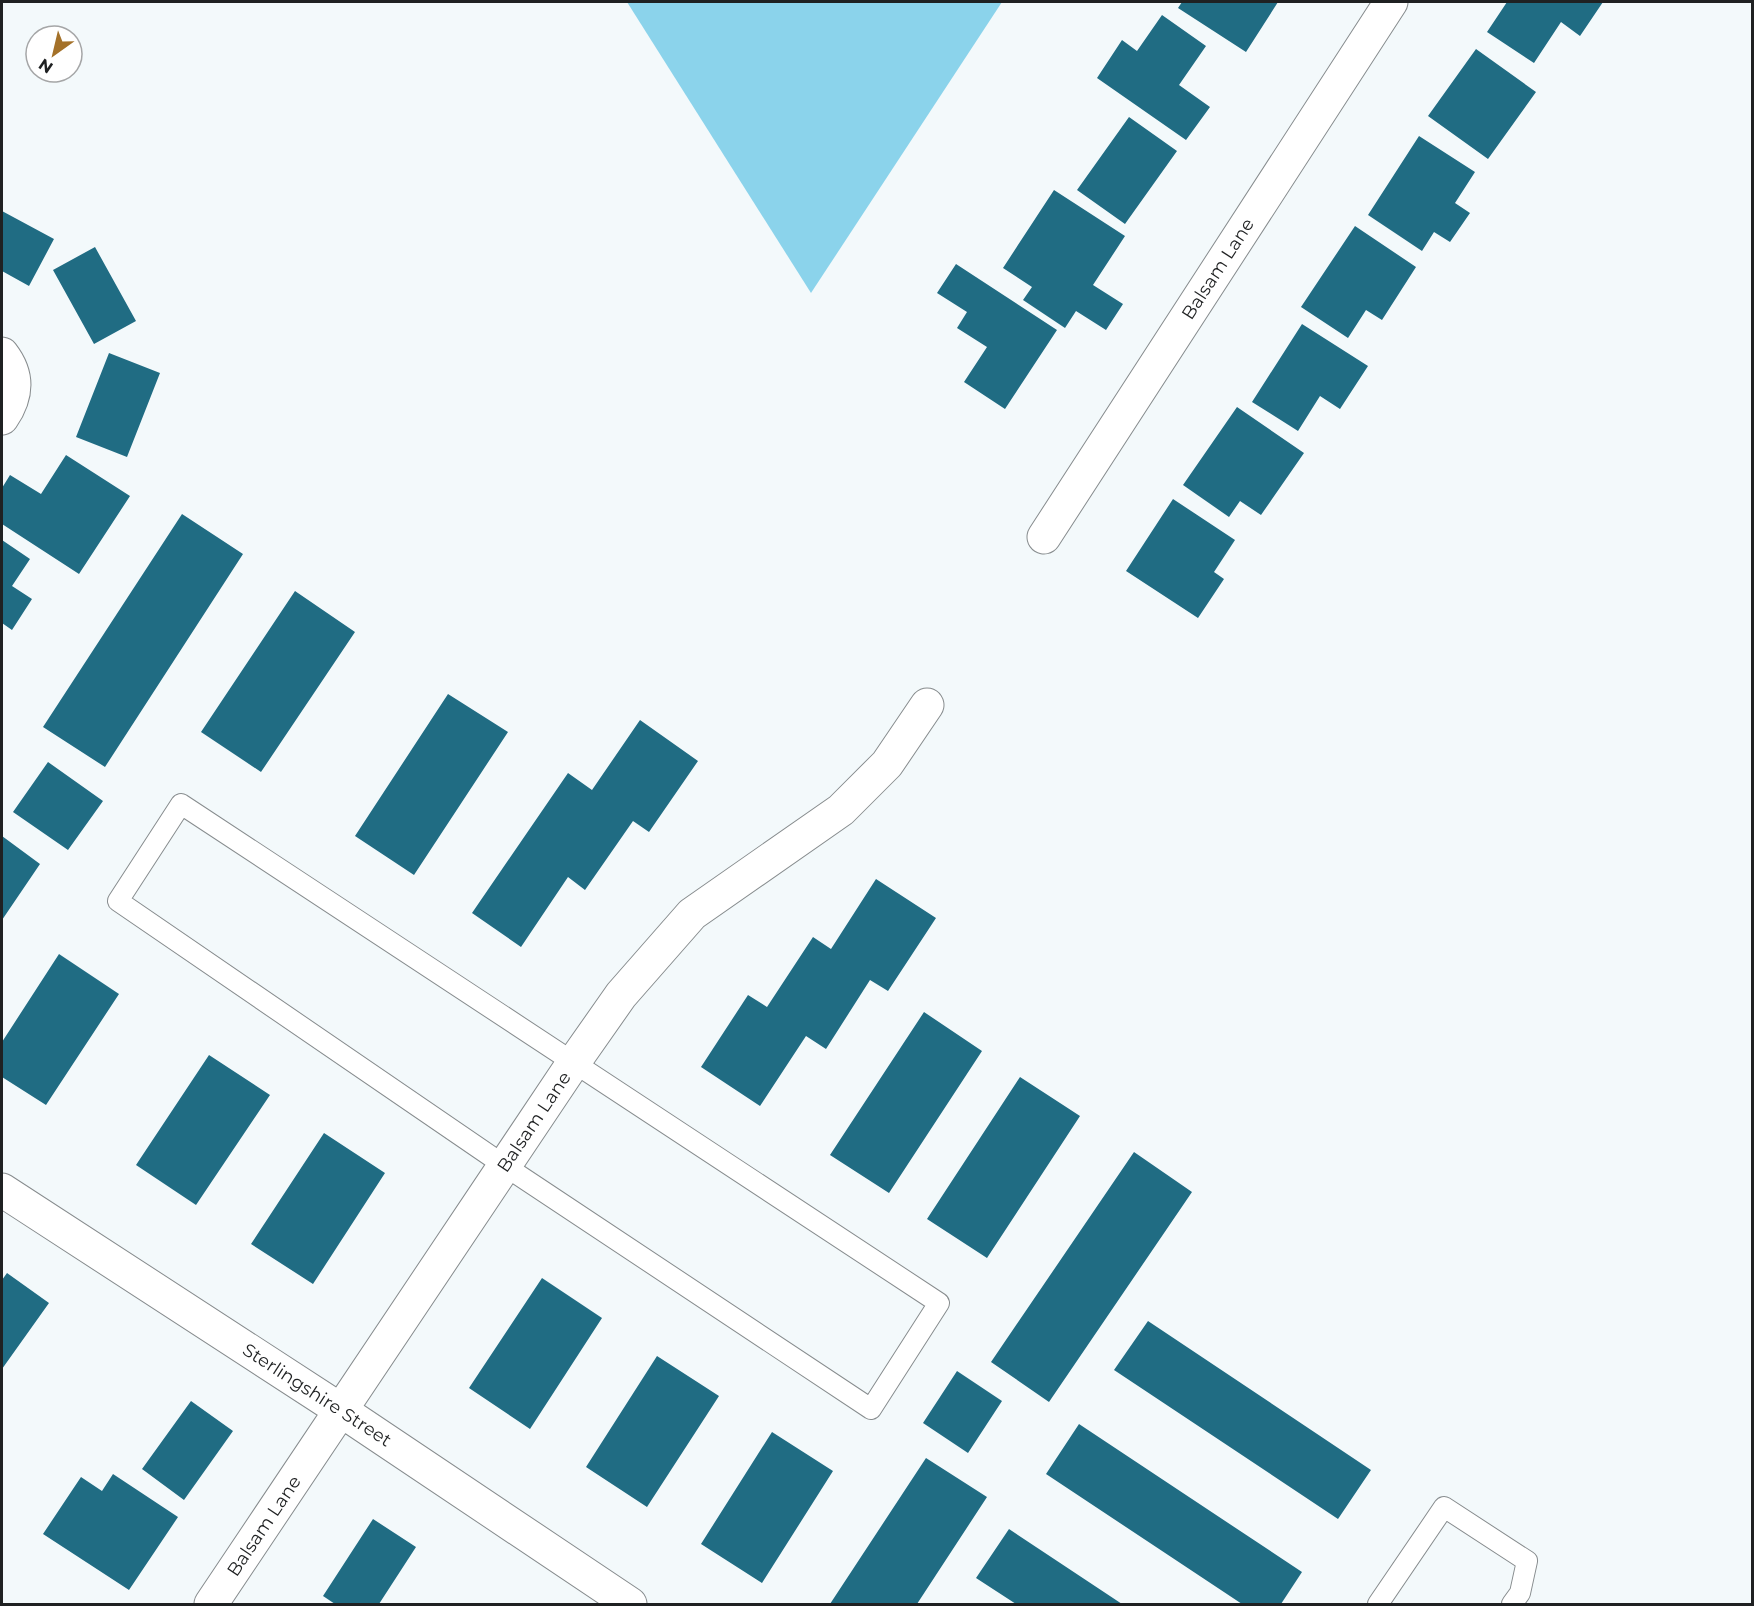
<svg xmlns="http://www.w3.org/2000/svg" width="1754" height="1606" font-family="Montserrat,sans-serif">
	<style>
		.forest { fill: #8bd3eb }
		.building { fill: #206c83 }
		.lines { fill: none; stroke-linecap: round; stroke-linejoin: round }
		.service-casing { stroke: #878c8e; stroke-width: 22 }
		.minor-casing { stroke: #878c8e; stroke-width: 35 }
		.service { stroke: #fff; stroke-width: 20 }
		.minor { stroke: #fff; stroke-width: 33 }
		.labels { text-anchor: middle; stroke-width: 6; stroke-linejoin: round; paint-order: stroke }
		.street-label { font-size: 18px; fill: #1f2122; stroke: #fff }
	</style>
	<rect width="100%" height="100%" fill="#f3f9fb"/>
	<path class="forest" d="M627,2H1002L811,293Z"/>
	<path class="building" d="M1182,2H1278L1246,52L1178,8Z
		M1507,2H1603L1580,36L1561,22L1534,63L1487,32Z
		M1162,15L1206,46L1179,85L1210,107L1186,140L1097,78L1122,40L1137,51Z
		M1476,49L1536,92L1488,159L1428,116Z
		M1129,117L1177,151L1125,224L1077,190Z
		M1419,136L1475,172L1455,203L1470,213L1450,242L1434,232L1422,251L1368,215Z
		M1054,190L1125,236L1093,285L1123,304L1106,330L1076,311L1065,328L1023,300L1032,287L1003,268Z
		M2,211L54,239L29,286L2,271Z
		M1355,226L1416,267L1382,320L1366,310L1348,338L1301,307Z
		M95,247L136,321L94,344L53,270Z
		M956,264L1057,330L1005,409L964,382L987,347L957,328L967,312L937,293Z
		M1302,324L1368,366L1340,409L1320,396L1298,431L1252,402Z
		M109,353L160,373L127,457L76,437Z
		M1237,407L1304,453L1261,515L1240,501L1229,517L1183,485Z
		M66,455L130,496L79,574L2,524V488L10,475L41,494Z
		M1173,499L1235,540L1214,572L1224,579L1198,618L1126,571Z
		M182,514L243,554L105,767L43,727Z
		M2,540L30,559L12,586L32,599L12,630L2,623Z
		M295,591L355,632L261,772L201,732Z
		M448,694L508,732L414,875L355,836Z
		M640,720L698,761L649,832L633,821L585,890L568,877L521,947L472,913L568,773L592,790Z
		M48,762L103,801L68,850L13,812Z
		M2,836L40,864L2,920Z
		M876,879L936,918L888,991L870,980L826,1049L806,1036L760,1106L701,1067L748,995L767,1007L813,937L831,949Z
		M59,954L119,994L46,1105L2,1077V1042Z
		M924,1012L982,1051L889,1193L830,1155Z
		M209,1055L270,1095L196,1205L136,1165Z
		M1020,1077L1080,1116L987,1258L927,1219Z
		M324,1133L385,1173L313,1284L251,1244Z
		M1134,1152L1192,1192L1049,1402L991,1362Z
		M7,1273L49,1303L2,1369V1280Z
		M542,1278L602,1318L530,1429L469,1388Z
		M1148,1321L1371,1470L1338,1519L1114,1370Z
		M657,1356L719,1396L647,1507L586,1467Z
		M957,1371L1002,1401L968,1453L923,1423Z
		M191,1401L233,1431L184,1500L142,1469Z
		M1079,1424L1302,1572L1281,1604H1242L1046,1474Z
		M772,1432L833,1471L762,1583L701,1544Z
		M926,1458L987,1497L917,1604H830Z
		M113,1474L178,1517L129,1590L43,1534L81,1477L102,1491Z
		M373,1519L416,1547L379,1604H335L323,1596Z
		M1009,1529L1122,1604H1016L976,1578Z"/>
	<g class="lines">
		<defs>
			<path id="service" d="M181,804L939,1303L871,1409L505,1166L118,901Z
				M1378,1604L1444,1507L1527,1561L1520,1593L1512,1604"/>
			<path id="minor" d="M2,354C19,376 17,396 2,418
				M1044,537L1391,2
				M2,1190L342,1411L630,1604
				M211,1604L574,1062L621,995L692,914L841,810L887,764L927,705"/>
		</defs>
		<use href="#service" class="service-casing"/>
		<use href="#minor" class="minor-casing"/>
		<use href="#service" class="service"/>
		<use href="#minor" class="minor"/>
	</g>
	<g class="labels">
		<g class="street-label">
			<text transform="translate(1218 269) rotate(-57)" y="6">Balsam Lane</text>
			<text transform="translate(534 1122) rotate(-56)" y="6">Balsam Lane</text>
			<text transform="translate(317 1395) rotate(33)" y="6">Sterlingshire Street</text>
			<text transform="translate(264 1526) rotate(-56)" y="6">Balsam Lane</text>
		</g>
	</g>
	<rect width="1754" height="1606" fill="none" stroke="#1f2122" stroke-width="6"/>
	<g transform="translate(54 54) rotate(214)"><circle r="28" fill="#ffffff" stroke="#a5a6a7" stroke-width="1.5"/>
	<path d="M0-4.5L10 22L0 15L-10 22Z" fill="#a47129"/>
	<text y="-9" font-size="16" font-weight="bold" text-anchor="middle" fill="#1f2122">N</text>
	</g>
</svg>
